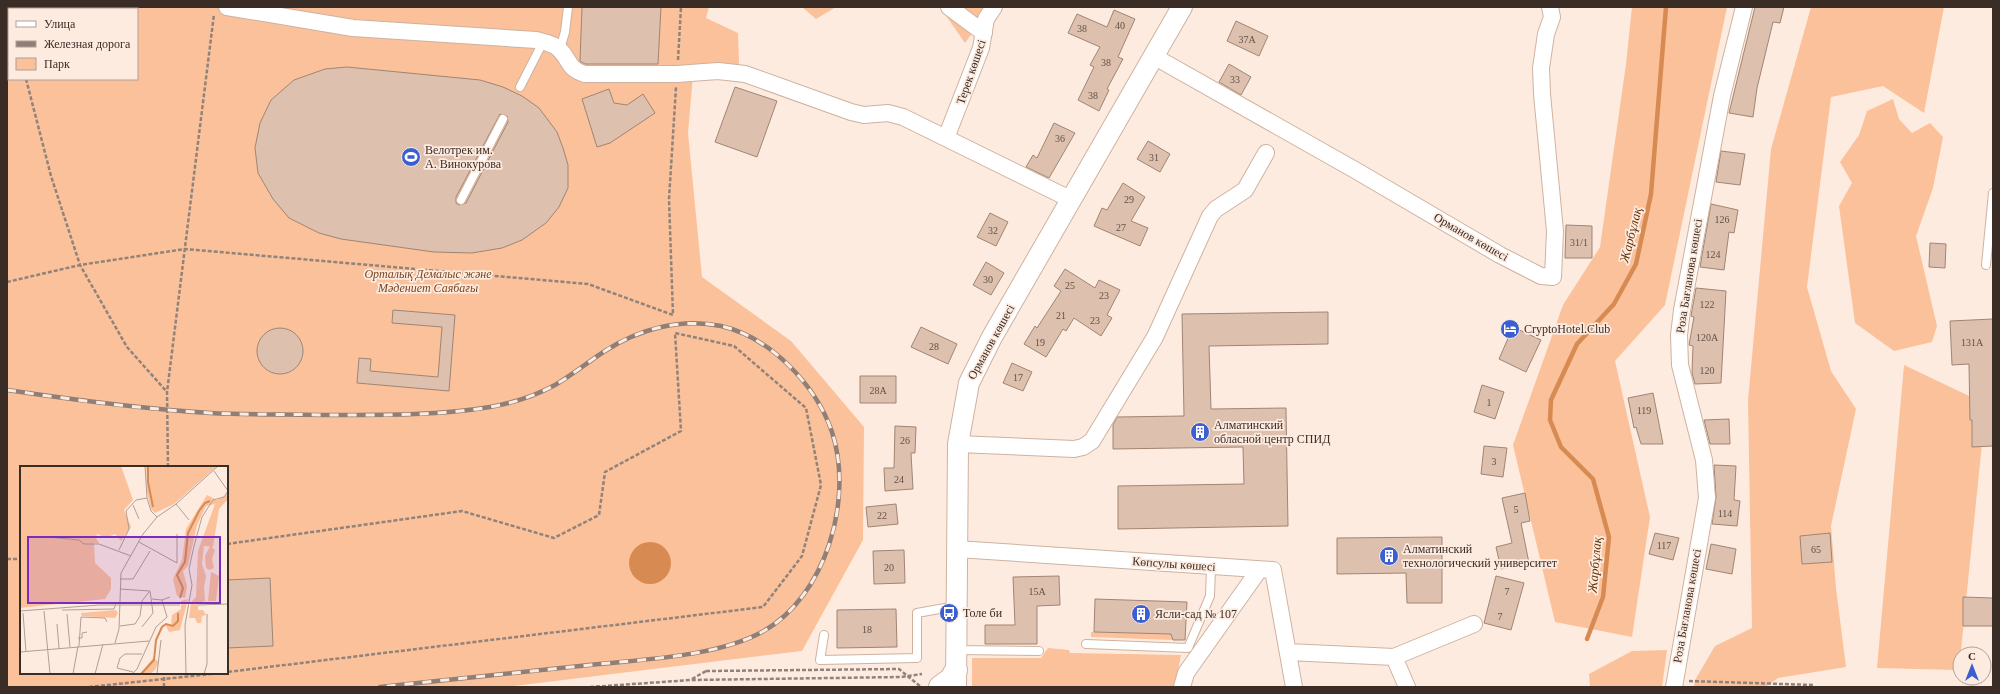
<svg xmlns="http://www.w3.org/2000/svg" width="2000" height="694" font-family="Georgia,serif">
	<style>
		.green { fill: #fbc19a; fill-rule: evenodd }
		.water { fill: #d78b53 }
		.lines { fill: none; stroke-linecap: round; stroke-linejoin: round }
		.stream { stroke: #d78b53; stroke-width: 4.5 }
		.building { fill: #ddc0ad; stroke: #a08573; fill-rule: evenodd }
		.service-casing { stroke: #ceb29f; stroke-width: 10 }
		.minor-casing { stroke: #ceb29f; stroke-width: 18 }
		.tertiary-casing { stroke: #ceb29f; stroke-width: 22 }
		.secondary-casing { stroke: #ceb29f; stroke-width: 24 }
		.path { stroke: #92837a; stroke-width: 2.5; stroke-dasharray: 4 2; stroke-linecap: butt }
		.service { stroke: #fff; stroke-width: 8 }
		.minor { stroke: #fff; stroke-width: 16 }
		.tertiary { stroke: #fff; stroke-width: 20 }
		.secondary { stroke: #fff; stroke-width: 22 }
		.rail-casing { stroke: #8f7f77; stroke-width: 4.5 }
		.rail { stroke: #feebe0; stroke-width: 3; stroke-dasharray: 9; stroke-linecap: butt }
		.path-bridge { stroke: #92837a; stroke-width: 2.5; stroke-dasharray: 4 2; stroke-linecap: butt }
		.labels { text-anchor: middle; stroke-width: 3.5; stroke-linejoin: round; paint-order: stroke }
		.number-label { font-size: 10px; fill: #625248 }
		.street-label { font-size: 12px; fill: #392d26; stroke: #feebe0 }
		.poi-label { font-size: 12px; fill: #392d26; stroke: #feebe0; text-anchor: start }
		.park-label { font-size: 12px; font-style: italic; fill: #79451e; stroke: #feebe0 }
		.water-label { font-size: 13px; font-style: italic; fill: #623003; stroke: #feebe0 }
		.inset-river { fill: none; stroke: #d78b53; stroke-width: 2 }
		.inset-road { fill: none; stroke: #af9f96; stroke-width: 1 }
		.view { fill: #7b2cbf; fill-opacity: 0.15; stroke: #7b2cbf; stroke-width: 2 }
		.inset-edge { fill: none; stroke: #392d26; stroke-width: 2 }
	</style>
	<rect width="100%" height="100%" fill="#feebe0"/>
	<path class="green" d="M7,7H709L706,18L738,33L739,64H694L688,133L702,277L791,341L864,427L863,540L802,651L505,687H7ZM9,9H137V79H9ZM21,467H227V673H21Z
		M802,7H836L816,19Z
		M940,7H991L965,43Z
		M1632,7H1727L1665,305L1615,361L1650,517L1632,637L1555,622L1513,445L1563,305L1600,247L1626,64Z
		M1811,7H1944L1924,113L1883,86L1831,97L1807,287L1831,371L1856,409L1831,526L1836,588L1846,667L1778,678L1765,687H1694L1695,680L1715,646L1752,628L1748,400L1771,149Z
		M1893,99L1899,119L1912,133L1930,123L1943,137L1933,188L1916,236L1937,326L1932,342L1894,351L1855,323L1839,206L1852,183L1840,162L1859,135L1867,111Z
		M1904,365L1986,404L1959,670L1877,668Z
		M1091,632L1171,634L1173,640L1091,637Z
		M1048,648L1069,650L1070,653L1181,655L1175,687H972V658H1041Z
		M1667,650L1662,687H1590L1589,674L1632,651Z"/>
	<path class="water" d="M629 563a21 21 0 1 1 42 0a21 21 0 1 1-42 0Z"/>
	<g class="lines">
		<path class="stream" d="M1587,639L1603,597L1609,537L1593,479L1561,447L1550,420L1551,400L1577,344L1614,304L1636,264L1651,194L1666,7"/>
	</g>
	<path class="building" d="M582,7H661L658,64H585L580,61Z
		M1755,7H1784L1780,23L1773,22L1757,88L1753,117L1729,113Z
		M1114,10L1135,19L1118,57L1123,59L1107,89L1109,90L1099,111L1078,100L1094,67L1090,65L1100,47L1068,33L1077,14L1107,27Z
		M1236,21L1268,36L1259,56L1227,41Z
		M1229,64L1251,77L1241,95L1219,82Z
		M347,67L480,80L503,87L522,96L539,108L557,132L563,148L568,165V188L559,207L546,223L522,240L502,248L472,253L434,252L341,239L319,233L289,218L273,199L258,173L255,148L260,123L271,100L294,80L325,69ZM500,114L507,116L508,122L466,203L459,205L456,203V197Z
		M735,87L777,101L757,157L715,142Z
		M609,89L614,103L627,105L643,94L655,113L610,143L597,147L582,99Z
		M1054,123L1075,133L1049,178L1026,167L1033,155L1037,158Z
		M1148,141L1170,154L1160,172L1137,159Z
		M1721,151L1745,154L1740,185L1716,182Z
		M1123,183L1145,197L1131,221L1148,228L1140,246L1094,226L1102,208L1107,210Z
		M1711,204L1738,210L1734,233L1729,232L1724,270L1700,267Z
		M990,213L1008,222L996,246L977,237Z
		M1566,225L1592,226V258H1565Z
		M1930,243L1946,244L1945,268L1929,267Z
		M986,262L1004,273L991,295L973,285Z
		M1065,269L1095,288L1099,280L1120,290L1107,315L1112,318L1101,336L1074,318L1066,331L1063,329L1046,357L1024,344L1035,326L1037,328L1061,291L1054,286Z
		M1696,288L1726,291L1721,383L1695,384L1692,373L1693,346L1689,345L1694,317L1691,316Z
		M393,310L455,315L449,391L357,383L359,358L371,359L370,371L438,377L442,327L392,323Z
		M1328,312V344L1209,346L1211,409L1286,408L1288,526L1118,529V486L1244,484L1243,447L1113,449V425L1117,417L1184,416L1182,314Z
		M1993,319V446L1972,447V420H1970L1969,364L1952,365L1950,321Z
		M921,327L957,344L948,364L911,347Z
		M1513,327L1541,340L1526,372L1499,359Z
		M257 351a23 23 0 1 1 46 0a23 23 0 1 1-46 0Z
		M1012,363L1032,372L1023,391L1003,383Z
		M860,376H896V403H860Z
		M1482,385L1504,392L1495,419L1474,412Z
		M1653,393L1663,444H1641L1636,427L1634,428L1628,398Z
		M1729,419L1730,444H1710L1704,420Z
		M895,426L916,427L915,453H911L913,489L885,491L884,468H894Z
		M1484,446L1507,448L1503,477L1481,474Z
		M1714,465L1736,466L1734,500L1740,501L1737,526L1712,524L1716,497Z
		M1525,493L1530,521L1521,523L1529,563L1501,569L1496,547L1512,543L1502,498Z
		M896,504L898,524L868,527L866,507Z
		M1655,533L1679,538L1673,560L1649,554Z
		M1830,533L1832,562L1802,564L1800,536Z
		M1442,537V603H1407L1406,573L1337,574V538Z
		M1711,544L1736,549L1732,574L1706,569Z
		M904,550L905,583L874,584L873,551Z
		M1059,576L1060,605L1037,606V644H985V625H1015L1013,577Z
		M1496,576L1524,583L1511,630L1484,623Z
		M270,578L273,646L227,648V580Z
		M1963,597L1993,598V626H1963Z
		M1095,599L1187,602L1185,640H1173L1171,634L1094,632Z
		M896,609L897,647L837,648V610Z"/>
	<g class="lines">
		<defs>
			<path id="service" d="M560,49L565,32L568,7
				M520,87L543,42
				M461,200L503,119
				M1986,265L1993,193
				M824,635L820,660L917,658V613L956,606
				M1086,644L1188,648L1210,596L1211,567
				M956,650L1039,651"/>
			<path id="minor" d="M227,7L353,28L536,40C543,42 553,43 559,49C571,60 566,68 585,74H677L718,71L745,74L851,112L864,115L888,113L903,117L1072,200
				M949,7L984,33
				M1155,57L1355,170L1500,255L1541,276L1553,277L1555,231L1542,94L1541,68L1546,34L1552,17L1550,7
				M946,138L981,48L986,19L994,7
				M958,444L1074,449L1083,447L1092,441L1155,337L1210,216L1216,209L1245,190L1266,153
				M957,549L1273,570L1294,687
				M1288,652L1394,657L1474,624
				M1394,657L1407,687
				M1182,687L1186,673L1259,570
				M1674,687L1707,498L1704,460L1680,365L1679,335L1682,310L1722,96L1744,7"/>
			<path id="tertiary" d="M956,687L958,444L969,383L992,337L1182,7"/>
			<path id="secondary" d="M940,687L951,679L956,670"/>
		</defs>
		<use href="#service" class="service-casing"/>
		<use href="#minor" class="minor-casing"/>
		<use href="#tertiary" class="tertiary-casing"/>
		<use href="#secondary" class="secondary-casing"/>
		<path class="path" d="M14,7V9
			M678,60L681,7
			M26,79L51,176L80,265L127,347L167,392
			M7,282L80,265L185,249L588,284L673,315L669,199L676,87
			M168,467L167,392L214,14
			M227,544L462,511L554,538L599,515L605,472L681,431L675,333L734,346L806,408L821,485L802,556L763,607L227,672
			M7,559H21
			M692,679L706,671
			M1689,681L1814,685V687
			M89,687L220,673
			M164,687V673
			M590,687L691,680L901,677L922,674"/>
		<use href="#service" class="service"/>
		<use href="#minor" class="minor"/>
		<use href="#tertiary" class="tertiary"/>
		<use href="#secondary" class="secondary"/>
		<defs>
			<path id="rail" d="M7,390C75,400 142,409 210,413C248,415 286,414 324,415C379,415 436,416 490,407C513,403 535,396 555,385C572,375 588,362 605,351C639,329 680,318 721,326C770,337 816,385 832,432C854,499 826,597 762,632C718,656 648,659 599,664C526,672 453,679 380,687"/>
		</defs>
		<use href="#rail" class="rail-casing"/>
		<use href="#rail" class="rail"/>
		<path class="path-bridge" d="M706,671L899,669L921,687"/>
	</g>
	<defs>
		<symbol id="stadium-disc" viewBox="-11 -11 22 22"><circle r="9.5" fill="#3b5ed0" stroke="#feebe0"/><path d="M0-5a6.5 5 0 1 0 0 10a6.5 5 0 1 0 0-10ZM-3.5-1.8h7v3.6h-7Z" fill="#fff"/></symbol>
		<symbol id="hotel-disc" viewBox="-11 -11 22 22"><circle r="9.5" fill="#3b5ed0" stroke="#feebe0"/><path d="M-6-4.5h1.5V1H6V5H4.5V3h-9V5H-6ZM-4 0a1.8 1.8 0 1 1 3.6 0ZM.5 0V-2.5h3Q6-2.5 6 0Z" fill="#fff"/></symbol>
		<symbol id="building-disc" viewBox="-11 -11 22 22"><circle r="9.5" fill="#3b5ed0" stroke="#feebe0"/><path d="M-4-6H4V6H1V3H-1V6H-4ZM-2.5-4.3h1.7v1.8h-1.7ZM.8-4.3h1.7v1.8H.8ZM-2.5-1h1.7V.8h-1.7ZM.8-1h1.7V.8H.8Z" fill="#fff"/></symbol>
		<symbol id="bus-disc" viewBox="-11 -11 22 22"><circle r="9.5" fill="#3b5ed0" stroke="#feebe0"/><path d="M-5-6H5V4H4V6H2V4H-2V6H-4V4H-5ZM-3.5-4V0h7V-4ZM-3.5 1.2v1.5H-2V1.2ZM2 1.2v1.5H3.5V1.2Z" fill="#fff"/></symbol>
	</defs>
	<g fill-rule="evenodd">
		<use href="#stadium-disc" x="400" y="146" width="22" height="22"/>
		<use href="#hotel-disc" x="1499" y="318" width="22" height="22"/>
		<use href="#building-disc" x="1189" y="421" width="22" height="22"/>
		<use href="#building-disc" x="1378" y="545" width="22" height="22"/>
		<use href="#bus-disc" x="938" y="602" width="22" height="22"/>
		<use href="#building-disc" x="1130" y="603" width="22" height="22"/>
	</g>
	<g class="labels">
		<g class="number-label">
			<text x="1120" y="29">40</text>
			<text x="1082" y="32">38</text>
			<text x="1247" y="43">37А</text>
			<text x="1106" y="66">38</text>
			<text x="1235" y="83">33</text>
			<text x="1093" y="99">38</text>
			<text x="1060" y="142">36</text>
			<text x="1154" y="161">31</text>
			<text x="1129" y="203">29</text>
			<text x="1722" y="223">126</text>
			<text x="1121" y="231">27</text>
			<text x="993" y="234">32</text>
			<text x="1579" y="246">31/1</text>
			<text x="1713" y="258">124</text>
			<text x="988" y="283">30</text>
			<text x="1070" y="289">25</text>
			<text x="1104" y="299">23</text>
			<text x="1707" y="308">122</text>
			<text x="1061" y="319">21</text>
			<text x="1095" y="324">23</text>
			<text x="1707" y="341">120А</text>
			<text x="1040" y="346">19</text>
			<text x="1972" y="346">131А</text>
			<text x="934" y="350">28</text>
			<text x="1707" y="374">120</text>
			<text x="1018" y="381">17</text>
			<text x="878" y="394">28А</text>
			<text x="1489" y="406">1</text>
			<text x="1644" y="414">119</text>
			<text x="905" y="444">26</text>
			<text x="1494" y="465">3</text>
			<text x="899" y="483">24</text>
			<text x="1516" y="513">5</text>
			<text x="1725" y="517">114</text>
			<text x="882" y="519">22</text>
			<text x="1664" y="549">117</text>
			<text x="1816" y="553">65</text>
			<text x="889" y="571">20</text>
			<text x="1037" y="595">15А</text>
			<text x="1507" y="595">7</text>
			<text x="1500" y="620">7</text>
			<text x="867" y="633">18</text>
		</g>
		<g class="street-label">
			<text transform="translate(971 72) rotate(-71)" y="4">Терек көшесі</text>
			<text transform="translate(1471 237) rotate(30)" y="4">Орманов көшесі</text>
			<text transform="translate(1689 276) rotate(-81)" y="4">Роза Бағланова көшесі</text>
			<text transform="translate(991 342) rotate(-61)" y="4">Орманов көшесі</text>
			<text transform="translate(1174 564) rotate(4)" y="4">Көпсулы көшесі</text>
			<text transform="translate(1687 606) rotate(-80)" y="4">Роза Бағланова көшесі</text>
		</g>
		<g class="poi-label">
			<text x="425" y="154">Велотрек им.<tspan x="425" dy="14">А. Винокурова</tspan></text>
			<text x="1524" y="333">CryptoHotel.Club</text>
			<text x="1214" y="429">Алматинский<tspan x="1214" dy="14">обласной центр СПИД</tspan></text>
			<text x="1403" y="553">Алматинский<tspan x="1403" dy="14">технологический университет</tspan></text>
			<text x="963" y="617">Толе би</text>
			<text x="1155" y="618">Ясли-сад № 107</text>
		</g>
		<g class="park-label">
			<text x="428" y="278">Орталық Демалыс және<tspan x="428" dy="14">Мәдениет Саябағы</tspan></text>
		</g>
		<g class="water-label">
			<text transform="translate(1630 235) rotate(-76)" y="5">Жарбұлақ</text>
			<text transform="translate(1594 565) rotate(-85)" y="5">Жарбұлақ</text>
		</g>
	</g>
	<g transform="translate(20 466)">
		<rect width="208" height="208" fill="#feebe0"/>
		<path d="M0,0H101L113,34L104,44L111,61L101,75L95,68L86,72L77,68L76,72L79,77H74L75,97L91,112V123L85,133L0,142ZM126,0H197L154,38L135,47L131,43L127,26ZM208,28V33L199,43L193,81L184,80L182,98L186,110L184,121L185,135L178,137V144H183L186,149L182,150L181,157H177L175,152H169L171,136L176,131L178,85L195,38L186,40L177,59L168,100L163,105L167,120L165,132L157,130L153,113L162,94L166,63L187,29L197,34ZM190,80L195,84L192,93L194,102L190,104L186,102L185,90ZM191,106L199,110L196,135H188ZM168,133L160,164L149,166L145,158L151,159L152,149L161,143V135ZM96,144L98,147L95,152L62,150L61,147ZM133,192L139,196L135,204L130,208H120Z" fill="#fbc19a"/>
		<path class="inset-river" d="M128,0V16L133,41M160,132L163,122L157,109L165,96L168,67L179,45L185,37L190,35M121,208L134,194L136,174L142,161L146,158L153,160L158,155V147"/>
		<path class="inset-road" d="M125,0L127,32L131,45L137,51M194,5L208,25M156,38L169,54M113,39L119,53M28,71L59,74L64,78H79L111,90M119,76L157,97V68M99,84L109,63L106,45L116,34L127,32M100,113H113L130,85M100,123L130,125L133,147L122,161M132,133L142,134L150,131M178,139L208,138M42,144L94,143L96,137M0,145L79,139H160M24,145L30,208M3,147L6,186M47,148L50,181M37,158L39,182M100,160L115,158L120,150L122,135L129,126M58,172H62V167L67,166M95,177L99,163L101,107L123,68L137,51L156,38L198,0M59,180L61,151L85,152L87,156M0,186L129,175M113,206L97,202L100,192L105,188H122M53,208L58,180M75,208L83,178M112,208L117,203L136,161L147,151L142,134M137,208L141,174M166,208L165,159L172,119L169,103L174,80L182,51L193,34L204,31L208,25M184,208L187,198V148"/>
		<path class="view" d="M8,71H200V137H8Z"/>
		<rect width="208" height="208" class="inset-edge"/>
	</g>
	<rect width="2000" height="694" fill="none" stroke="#392d26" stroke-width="16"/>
	<rect x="8" y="8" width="130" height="72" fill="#feebe0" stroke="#af9f96"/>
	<rect x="16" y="21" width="20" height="6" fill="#ffffff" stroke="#af9f96"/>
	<text x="44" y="28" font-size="12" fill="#392d26">Улица</text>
	<rect x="16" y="41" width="20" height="6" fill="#8f7f77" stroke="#af9f96"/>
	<text x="44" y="48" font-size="12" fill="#392d26">Железная дорога</text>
	<rect x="16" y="58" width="20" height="12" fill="#fbc19a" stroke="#af9f96"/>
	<text x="44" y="68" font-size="12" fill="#392d26">Парк</text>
	<g transform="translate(1972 666)"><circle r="19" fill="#feebe0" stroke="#af9f96"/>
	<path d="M0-3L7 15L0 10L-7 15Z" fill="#3b5ed0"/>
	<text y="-6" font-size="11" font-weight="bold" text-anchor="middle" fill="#392d26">С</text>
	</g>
</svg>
